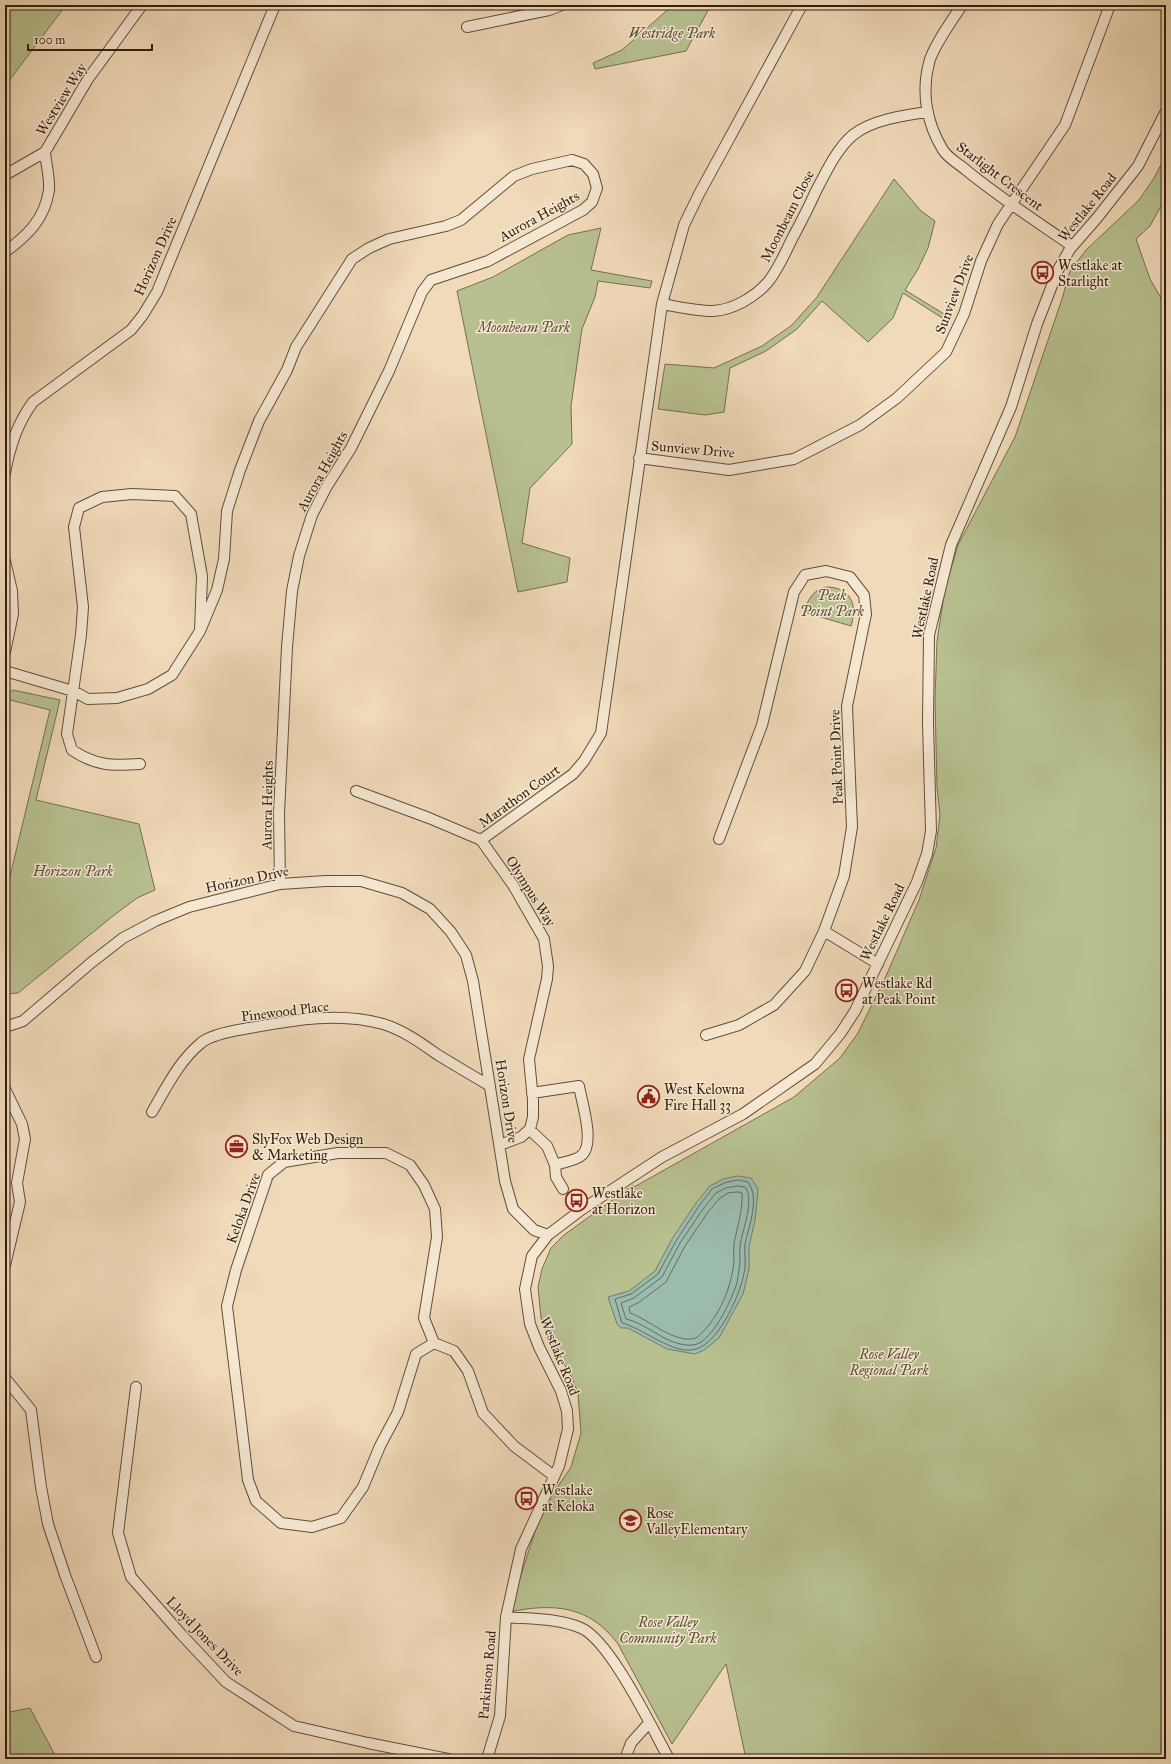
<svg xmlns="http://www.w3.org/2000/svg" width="1171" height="1764" font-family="'IM FELL Great Primer',serif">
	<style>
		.green { fill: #b8c090; stroke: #756f4f }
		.water { fill: #9bbbad; stroke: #717c6d }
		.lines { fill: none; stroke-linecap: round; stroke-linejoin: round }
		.shore { stroke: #666c5e; stroke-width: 1 }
		.minor-casing { stroke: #624d39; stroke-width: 12 }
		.minor { stroke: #f6e7d2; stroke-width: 10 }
		.labels { text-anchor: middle; stroke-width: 3; stroke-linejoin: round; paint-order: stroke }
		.park-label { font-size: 14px; font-style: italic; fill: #5a4f35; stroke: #f6e7d2 }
		.street-label { font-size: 14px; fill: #321e0e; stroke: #f6e7d2 }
		.poi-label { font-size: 14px; fill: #321e0e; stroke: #f6e7d2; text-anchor: start }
	</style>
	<rect width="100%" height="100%" fill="#f1dab9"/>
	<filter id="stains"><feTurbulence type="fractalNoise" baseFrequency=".005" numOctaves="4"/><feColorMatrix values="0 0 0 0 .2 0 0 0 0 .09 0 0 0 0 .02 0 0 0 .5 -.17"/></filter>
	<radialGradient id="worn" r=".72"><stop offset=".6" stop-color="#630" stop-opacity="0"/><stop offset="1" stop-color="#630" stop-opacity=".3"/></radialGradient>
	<path class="green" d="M5,5H66L5,86Z
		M673,5H711L686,51L595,69L593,63L622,50Z
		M1166,155V197L1150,226L1136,239L1150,279L1166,307V1759H746L726,1664L672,1744L618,1644C589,1605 553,1603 509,1612L542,1510L571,1467L581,1433L578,1394L572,1378L546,1332L541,1318L538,1287L542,1269L551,1248L564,1235L633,1185L634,1187L794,1097L840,1058L858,1033L886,976L919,900L936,848L940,815L937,788L935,699L937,641L945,589L958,545L1015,437L1062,299L1070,271L1086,250L1139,200L1154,178Z
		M894,179L921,211L935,221L928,248L918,269L905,290L949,317L947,321L903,293L893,318L868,342L822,301L797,329L766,351L730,368L724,412L705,415L658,409L665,364L714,368L762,346L792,325L817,297Z
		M601,228L591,270L652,281L650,288L598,281L595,297L582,329L571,406L572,444L530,488L522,543L570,558L567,582L518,592L457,291L493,277L568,235Z
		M826,587C851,587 858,605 851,626L804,612C808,599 813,590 826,587Z
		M13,690L60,700L36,800L139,824L155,890L137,898L113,916L18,993L5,994V897L50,710L6,699L8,693Z
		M30,1708L57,1759H5V1713Z"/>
	<path class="water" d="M738,1176L751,1178L758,1189L757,1201L755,1220L749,1247V1269L743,1294L719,1338L704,1350L695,1354L667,1349L628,1328H621L617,1324L608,1297L629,1291L655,1271L672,1239L696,1203L710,1186L723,1179Z"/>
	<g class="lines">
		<path class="shore" d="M738,1180L748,1182C760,1198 749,1226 745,1244C744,1252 746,1260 745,1268C742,1291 720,1342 696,1349C674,1356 643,1328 622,1323L615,1299L631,1294L658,1274L676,1241L699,1206L712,1189L724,1183Z
			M738,1186L745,1187C755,1200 742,1231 740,1246C739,1254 741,1262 739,1270C738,1277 737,1285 734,1291C729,1305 710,1344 693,1345C667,1347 649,1324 626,1319L621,1303L634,1298L662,1277L680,1243L703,1209L716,1193L726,1188Z
			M738,1192L742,1193C743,1211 737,1227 734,1244C733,1253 735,1261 733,1269C729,1294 716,1322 696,1338C676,1345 648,1319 630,1313L629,1307L638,1303L666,1282L685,1246L708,1212L720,1198L728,1193Z"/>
		<defs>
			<path id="minor" d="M962,5C953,19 932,48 929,63C921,93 927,124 943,150C948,158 959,164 966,170C1000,198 1036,221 1072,246
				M467,27L549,10L562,5
				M5,175L45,152L88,79L142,5
				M5,252C27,236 45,219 49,190C50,178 46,164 45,152
				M662,304C679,307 696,311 713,311C733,310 755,297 768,282C778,270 785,253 792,239C800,224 808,209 815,193C825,174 837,148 853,135C871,120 905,115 928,112
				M639,458L729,470L794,459L860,425L897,398L946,352L964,314L981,261L998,224L1065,125L1110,5
				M5,473C10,446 17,424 33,402L131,330L143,315L157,292L275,5
				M5,561L12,591L13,614L5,652
				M200,631L217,590L224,559L227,511L240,470L259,421L287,370L296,347L352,259L369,248L389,239L446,226L461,220L514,176L532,169L572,160L584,164L593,174L597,188L592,202L583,210L488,261L431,280L422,292L389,371L351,448L327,486L312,515L299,556L292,591L287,647L279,813L280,884
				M5,671L73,691L88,699L117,698L148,689L172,675L200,631L202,576L191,514L175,496L132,494L102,497L79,508L74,527L83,607L81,635L67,734L72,750C96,766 112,766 140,764
				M356,791L429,818L481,840L513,885L544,939L548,966L547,979L529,1059L533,1100V1117L530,1129L521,1137L500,1145
				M481,840L573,774L584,761L601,733L662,304L684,225L699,194L802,5
				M824,931L878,964
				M5,1027L23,1021L92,962L123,938L155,921L189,907L280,884L326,881H361L402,893L430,909L451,932L466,955L473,981L505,1181L513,1209L534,1230L548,1235
				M706,1035L739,1025L774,1005L805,971L824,931L844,876L852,827L847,706L866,614L864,595L850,577L826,571L805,575L794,592L762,725L719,839
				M5,1089L22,1124L25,1139L17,1183L20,1202L5,1265
				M532,1093L579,1086C582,1103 595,1143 582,1155C576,1161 562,1162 555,1165L556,1177L563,1189
				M152,1112C166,1088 179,1061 201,1043C210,1035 232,1031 244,1029C289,1021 337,1011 383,1024C403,1030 421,1043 438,1055C456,1066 473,1076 490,1086
				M530,1130L547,1146L555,1165
				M338,1153H386L410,1165L424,1185L435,1209L437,1237L424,1318L434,1343L416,1354L398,1412L380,1446L363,1487L341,1518L312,1527L281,1523L256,1501L248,1480L227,1306L236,1270L268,1175L284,1162Z
				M434,1343L454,1351L468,1371L483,1413L514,1446L554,1476
				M5,1378L31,1410L41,1487L48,1524L65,1575L96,1657
				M136,1387L118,1533L131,1577L181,1634L226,1682L294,1726L368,1743L448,1759
				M506,1617C530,1619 558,1618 581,1628C610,1640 653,1730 669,1759
				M487,1759L500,1716L506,1617L521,1549L559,1466L568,1429L567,1411L561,1391L539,1347L530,1324L525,1289L532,1256L548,1235L581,1210L662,1157L743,1114L815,1064L840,1034L855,1011L917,882L927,854L931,831L928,723L929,635L951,545L1011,407L1037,324L1058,270L1070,249L1097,218L1138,166L1166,111
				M625,1759L631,1743L649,1723"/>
		</defs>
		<use href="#minor" class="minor-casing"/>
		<use href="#minor" class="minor"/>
	</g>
	<defs>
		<symbol id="bus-ring" viewBox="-11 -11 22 22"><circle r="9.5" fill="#f6e7d2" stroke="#8f2418" stroke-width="1.5"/><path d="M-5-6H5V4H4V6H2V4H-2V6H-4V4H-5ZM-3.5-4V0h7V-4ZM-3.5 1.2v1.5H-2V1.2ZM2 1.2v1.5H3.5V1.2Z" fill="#8f2418"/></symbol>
		<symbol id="civic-ring" viewBox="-11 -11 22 22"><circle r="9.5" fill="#f6e7d2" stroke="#8f2418" stroke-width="1.5"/><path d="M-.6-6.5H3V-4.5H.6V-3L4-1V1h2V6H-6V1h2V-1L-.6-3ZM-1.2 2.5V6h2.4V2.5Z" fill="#8f2418"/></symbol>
		<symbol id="office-ring" viewBox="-11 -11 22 22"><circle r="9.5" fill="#f6e7d2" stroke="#8f2418" stroke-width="1.5"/><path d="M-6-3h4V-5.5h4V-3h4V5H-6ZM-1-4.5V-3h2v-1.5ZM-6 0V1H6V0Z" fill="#8f2418"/></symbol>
		<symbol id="school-ring" viewBox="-11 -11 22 22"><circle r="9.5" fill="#f6e7d2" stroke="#8f2418" stroke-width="1.5"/><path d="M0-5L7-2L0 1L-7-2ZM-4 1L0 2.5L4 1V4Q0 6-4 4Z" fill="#8f2418"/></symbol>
	</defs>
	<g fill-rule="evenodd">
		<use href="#bus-ring" x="1030" y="260" width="25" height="25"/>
		<use href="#bus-ring" x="834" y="978" width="25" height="25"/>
		<use href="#civic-ring" x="636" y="1084" width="25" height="25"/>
		<use href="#office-ring" x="224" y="1134" width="25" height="25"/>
		<use href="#bus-ring" x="564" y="1188" width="25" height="25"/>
		<use href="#bus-ring" x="514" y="1486" width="25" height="25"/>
		<use href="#school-ring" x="618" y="1508" width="25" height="25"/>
	</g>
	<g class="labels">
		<g class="park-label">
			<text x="672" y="38">Westridge Park</text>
			<text x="524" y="332">Moonbeam Park</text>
			<text x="832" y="600">Peak<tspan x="832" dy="16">Point Park</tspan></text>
			<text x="73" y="876">Horizon Park</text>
			<text x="889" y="1359">Rose Valley<tspan x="889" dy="16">Regional Park</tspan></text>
			<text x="668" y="1627">Rose Valley<tspan x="668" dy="16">Community Park</tspan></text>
		</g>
		<g class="street-label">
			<text transform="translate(61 99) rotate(-58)" y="5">Westview Way</text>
			<text transform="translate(1000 176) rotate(37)" y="5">Starlight Crescent</text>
			<text transform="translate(1087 207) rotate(-51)" y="5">Westlake Road</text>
			<text transform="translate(539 216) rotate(-29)" y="5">Aurora Heights</text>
			<text transform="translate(787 216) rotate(-63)" y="5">Moonbeam Close</text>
			<text transform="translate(155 256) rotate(-66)" y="5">Horizon Drive</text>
			<text transform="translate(954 294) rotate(-69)" y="5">Sunview Drive</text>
			<text transform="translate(693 449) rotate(5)" y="5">Sunview Drive</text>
			<text transform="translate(322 471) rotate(-61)" y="5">Aurora Heights</text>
			<text transform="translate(925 598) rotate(-78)" y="5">Westlake Road</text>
			<text transform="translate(836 757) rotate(-92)" y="5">Peak Point Drive</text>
			<text transform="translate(519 796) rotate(-36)" y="5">Marathon Court</text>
			<text transform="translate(267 805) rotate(-89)" y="5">Aurora Heights</text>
			<text transform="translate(247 879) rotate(-12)" y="5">Horizon Drive</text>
			<text transform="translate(531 891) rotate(58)" y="5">Olympus Way</text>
			<text transform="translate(882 922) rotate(-64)" y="5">Westlake Road</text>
			<text transform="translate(285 1011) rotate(-7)" y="5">Pinewood Place</text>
			<text transform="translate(507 1101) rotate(81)" y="5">Horizon Drive</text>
			<text transform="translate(243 1208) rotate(-70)" y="5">Keloka Drive</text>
			<text transform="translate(560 1356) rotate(68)" y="5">Westlake Road</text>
			<text transform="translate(205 1636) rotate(46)" y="5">Lloyd Jones Drive</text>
			<text transform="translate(487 1675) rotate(-85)" y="5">Parkinson Road</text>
		</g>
		<g class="poi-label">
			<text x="1058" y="270">Westlake at<tspan x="1058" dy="16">Starlight</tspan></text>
			<text x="862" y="988">Westlake Rd<tspan x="862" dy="16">at Peak Point</tspan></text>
			<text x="664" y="1094">West Kelowna<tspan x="664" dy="16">Fire Hall 33</tspan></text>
			<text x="252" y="1144">SlyFox Web Design<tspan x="252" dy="16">&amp; Marketing</tspan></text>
			<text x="592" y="1198">Westlake<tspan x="592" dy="16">at Horizon</tspan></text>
			<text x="542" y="1495">Westlake<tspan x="542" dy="16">at Keloka</tspan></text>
			<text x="646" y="1518">Rose<tspan x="646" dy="16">ValleyElementary</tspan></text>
		</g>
	</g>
	<rect width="1171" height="1764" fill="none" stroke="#f1dab9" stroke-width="20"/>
	<rect x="6" y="6" width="1159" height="1752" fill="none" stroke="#321e0e" stroke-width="2"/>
	<rect x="10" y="10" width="1151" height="1744" fill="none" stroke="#321e0e"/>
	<path d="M28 44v6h124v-6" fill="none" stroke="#321e0e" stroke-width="2"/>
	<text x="34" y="44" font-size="12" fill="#321e0e" stroke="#f6e7d2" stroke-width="3" paint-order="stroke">100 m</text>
	<rect width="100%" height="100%" filter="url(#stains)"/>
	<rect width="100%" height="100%" fill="url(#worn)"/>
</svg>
